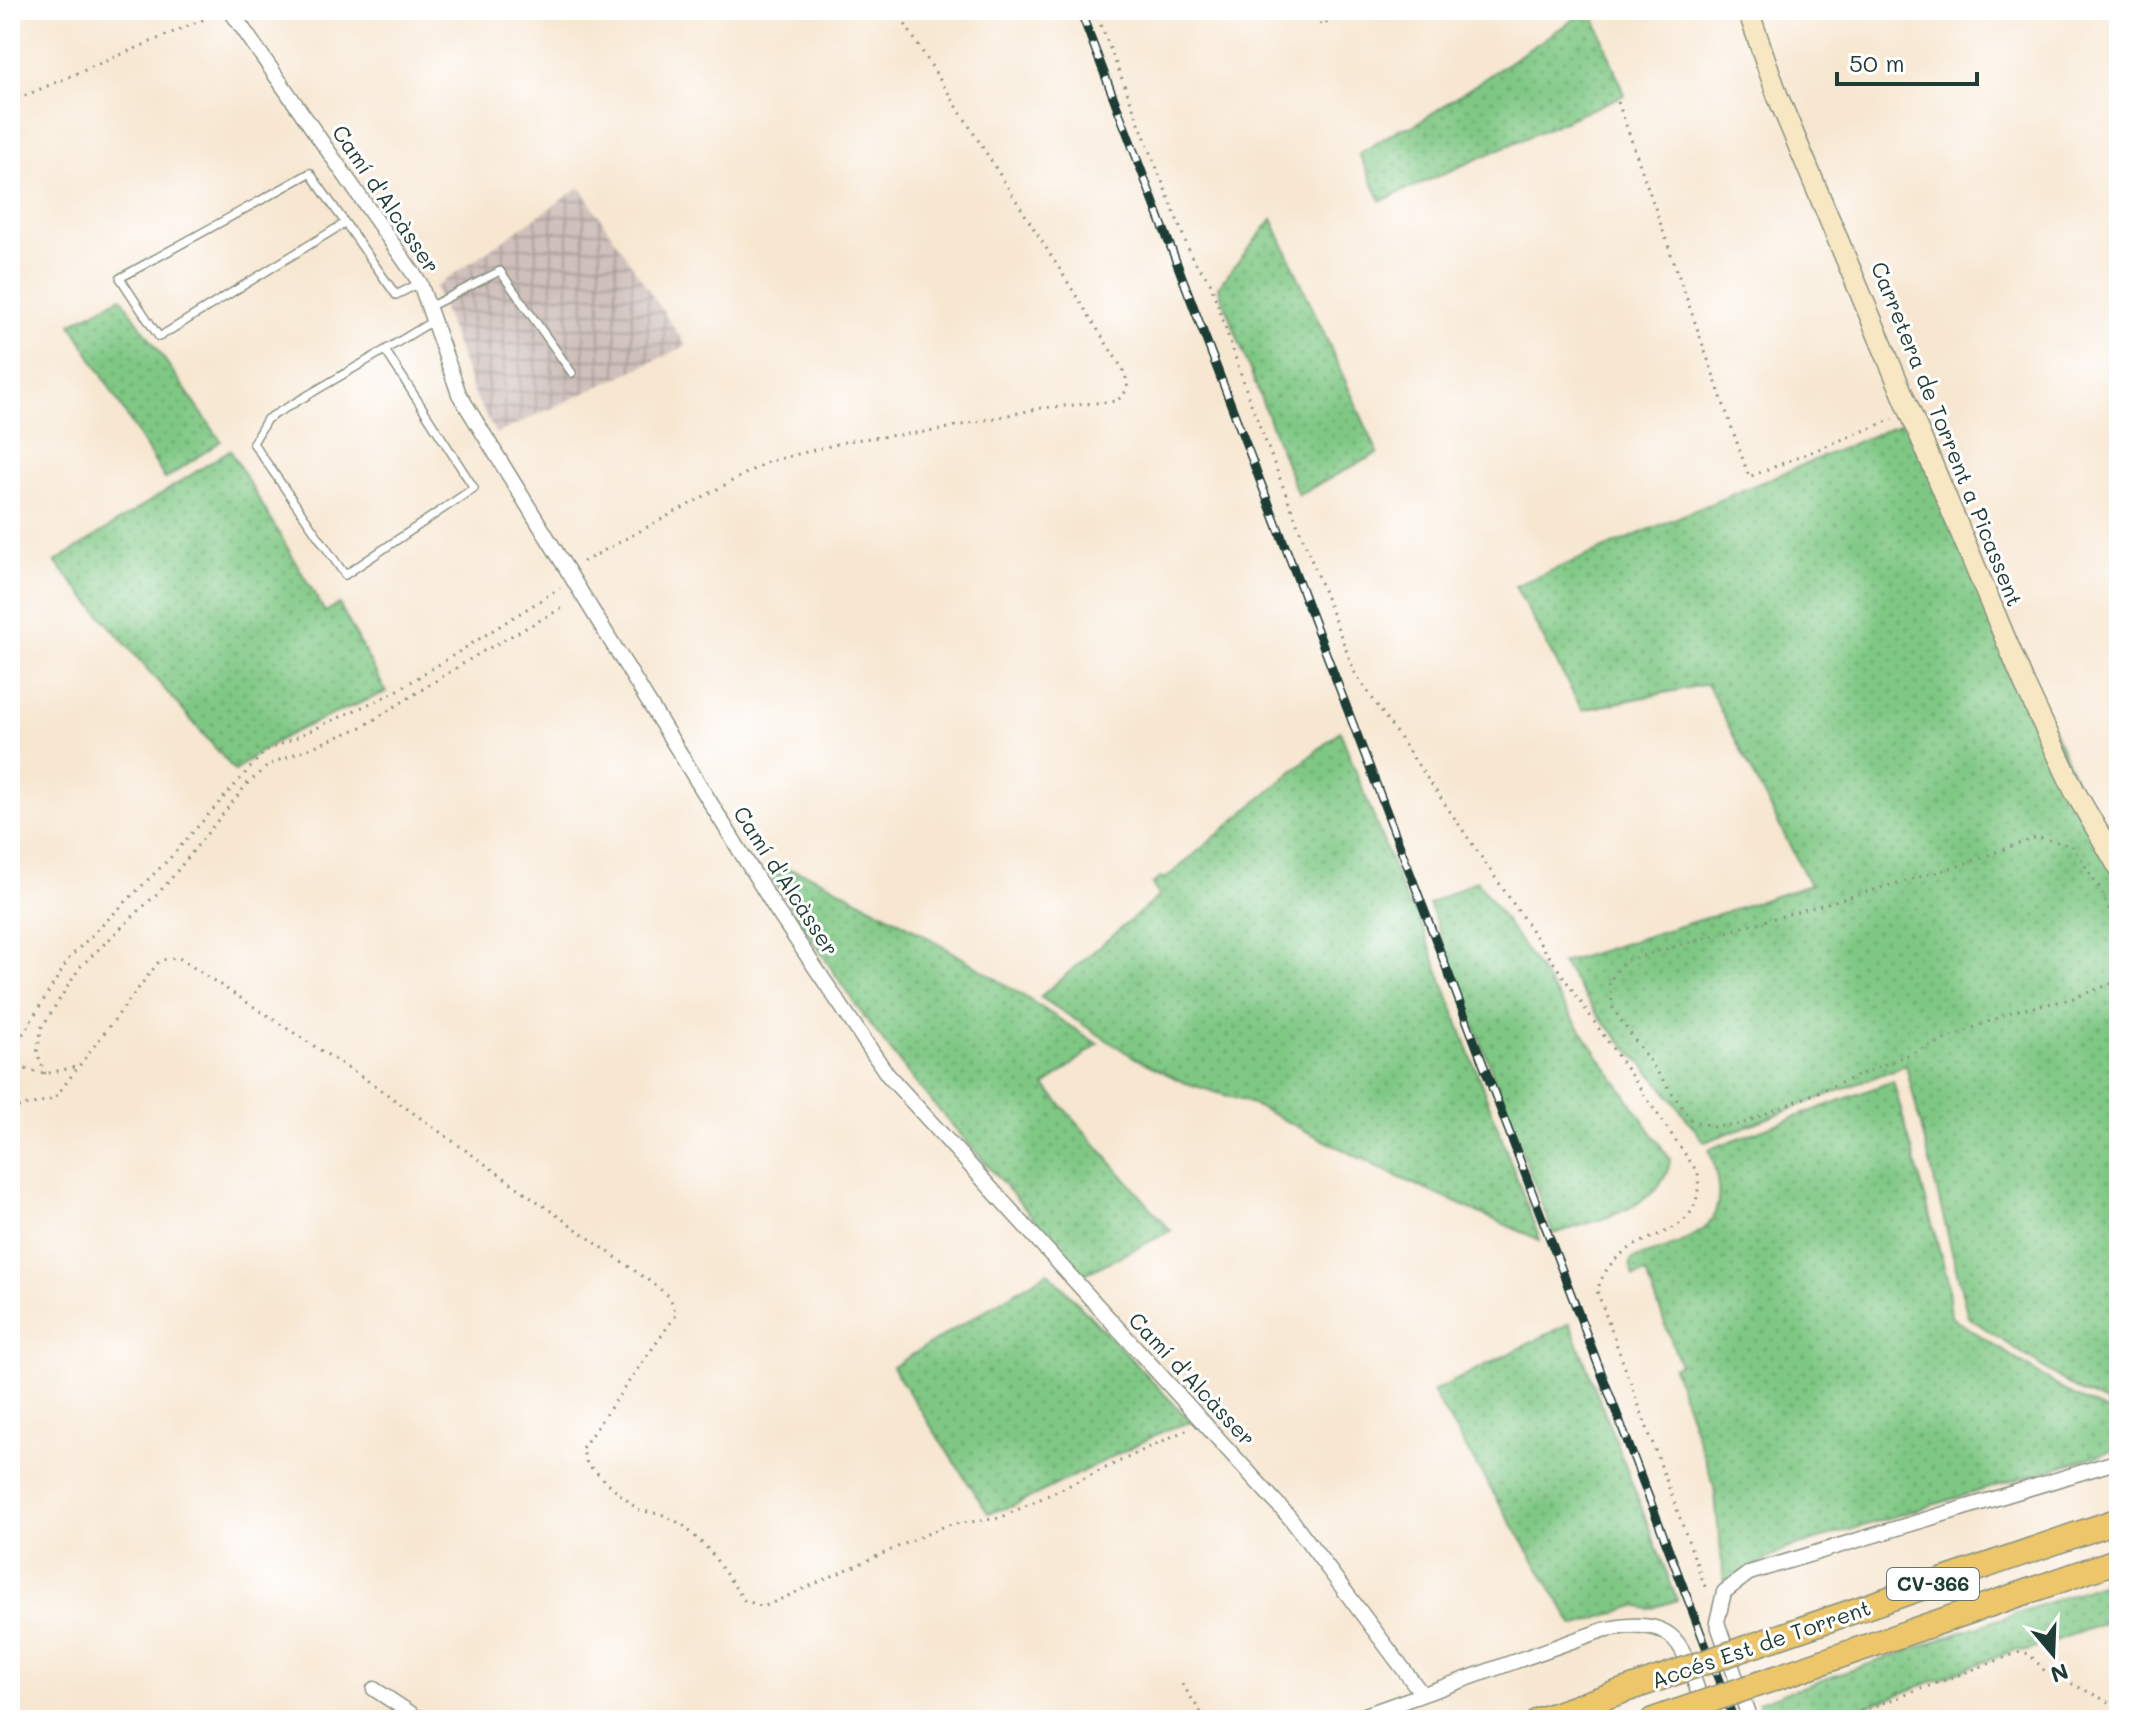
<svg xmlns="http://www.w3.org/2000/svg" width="2129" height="1730" font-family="Mali,sans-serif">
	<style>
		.industrial { fill: url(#industrial-grid) }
		.grass { fill: url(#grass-dots); stroke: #4f825c; stroke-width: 2 }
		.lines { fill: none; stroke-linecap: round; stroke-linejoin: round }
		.lane-casing { stroke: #8b9282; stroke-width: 10 }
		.street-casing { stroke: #8b9282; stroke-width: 17 }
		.secondary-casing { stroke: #8b9282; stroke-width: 23 }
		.primary-casing { stroke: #8b9282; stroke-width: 27 }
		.path { stroke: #8b9282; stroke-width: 3; stroke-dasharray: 2 6; stroke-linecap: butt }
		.lane { stroke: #fff; stroke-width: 7 }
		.street { stroke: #fff; stroke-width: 14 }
		.secondary { stroke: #f7e8c3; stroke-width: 20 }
		.primary { stroke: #ecc669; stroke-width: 24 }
		.rail-casing { stroke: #1f3d34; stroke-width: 9 }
		.rail { stroke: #fff; stroke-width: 6; stroke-dasharray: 18; stroke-linecap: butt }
		.primary-bridge-casing { stroke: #8b9282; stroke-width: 27; stroke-linecap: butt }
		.primary-bridge { stroke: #ecc669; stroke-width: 24 }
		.labels { text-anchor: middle; stroke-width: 6; stroke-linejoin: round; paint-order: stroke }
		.shield { fill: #fff; stroke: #627771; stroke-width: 2 }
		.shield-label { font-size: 20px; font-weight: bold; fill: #1f3d34 }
		.street-label { font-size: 22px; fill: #1f3d34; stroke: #fff }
	</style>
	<defs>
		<pattern id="industrial-grid" width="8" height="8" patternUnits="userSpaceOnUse" patternTransform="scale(2)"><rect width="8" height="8" fill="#cfc0bb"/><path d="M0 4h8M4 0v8" fill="none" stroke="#a79d99"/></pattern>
		<pattern id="grass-dots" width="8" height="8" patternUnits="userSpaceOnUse" patternTransform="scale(2)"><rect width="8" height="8" fill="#7fc884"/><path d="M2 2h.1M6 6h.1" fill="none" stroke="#67a46d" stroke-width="1.8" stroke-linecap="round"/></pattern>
	</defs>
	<rect width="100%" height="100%" fill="#fff"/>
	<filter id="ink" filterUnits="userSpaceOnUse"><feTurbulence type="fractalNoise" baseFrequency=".0125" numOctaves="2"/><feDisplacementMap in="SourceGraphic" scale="16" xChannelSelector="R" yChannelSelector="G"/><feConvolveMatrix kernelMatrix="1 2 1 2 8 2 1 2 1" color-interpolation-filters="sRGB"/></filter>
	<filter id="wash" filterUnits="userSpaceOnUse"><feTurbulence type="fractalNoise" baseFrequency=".006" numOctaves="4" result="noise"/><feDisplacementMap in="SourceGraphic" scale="32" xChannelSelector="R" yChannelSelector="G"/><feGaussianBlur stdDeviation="1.8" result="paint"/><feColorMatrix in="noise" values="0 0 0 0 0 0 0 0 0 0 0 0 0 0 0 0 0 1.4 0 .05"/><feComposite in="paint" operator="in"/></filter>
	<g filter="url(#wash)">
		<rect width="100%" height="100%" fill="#f7e7d1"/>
		<path class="industrial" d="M580,187L686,346L496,434L474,394L435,287Z"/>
		<path class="grass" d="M1588,10H1592L1624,95L1381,201L1359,154L1399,129L1413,126Z
			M1272,219L1378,453L1298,495L1218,287Z
			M121,297L221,441L165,479L71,324Z
			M1914,418L2119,877V1409L2077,1390L1968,1317L1906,1065L1705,1142L1655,1078L1599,1017L1562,963L1810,885L1707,684L1582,710L1515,586Z
			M230,450L325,612L339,604L386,692C334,715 277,733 235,771L55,562Z
			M1340,731L1409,908L1414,905L1540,1240L1398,1177L1250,1103L1183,1082L1135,1058L1040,997L1159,896L1152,884L1162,877L1164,880Z
			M776,868C808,869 833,886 861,901C944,943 1020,994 1098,1044L1045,1086L1171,1231L1083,1275L914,1081L857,1007L767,871Z
			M1477,880L1670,1159C1666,1208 1593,1221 1553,1234L1429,904Z
			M1893,1081L1947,1278L1951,1317L2073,1396L2119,1416V1449L1786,1549L1724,1583L1714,1486L1673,1367L1680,1364L1646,1273L1633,1277L1630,1263L1632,1259C1700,1238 1737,1228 1709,1149Z
			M1048,1272L1191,1422L1168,1429L1013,1506L988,1513L892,1367Z
			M1570,1323L1677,1600L1649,1609L1635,1606L1574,1626L1432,1392Z
			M2119,1578V1618L2027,1651L2015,1650L1831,1720H1767L1758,1702Z"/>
	</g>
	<g filter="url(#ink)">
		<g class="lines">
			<defs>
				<path id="lane" d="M345,223L159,337L120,278L310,173L396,295L420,283
					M429,307L500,271L572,373
					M385,350L267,419L253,443L345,575L474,488L385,350L431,322"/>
				<path id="street" d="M230,10L420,283L459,394L777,911L887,1074L1291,1519L1422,1694
					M374,1689L421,1720
					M1351,1720L1603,1630C1688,1612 1682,1653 1708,1720
					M1750,1720L1717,1622L1724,1592L1749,1573L2119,1461"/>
				<path id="secondary" d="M1748,10L1778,97L2024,683L2075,792L2119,868"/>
				<path id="primary" d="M1746,1648L2119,1520
					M1767,1681L2119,1560
					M1539,1720L1660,1678
					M1653,1720L1673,1713"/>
			</defs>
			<use href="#lane" class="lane-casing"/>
			<use href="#street" class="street-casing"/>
			<use href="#secondary" class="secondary-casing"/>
			<use href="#primary" class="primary-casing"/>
			<path class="path" d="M1095,10L1192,258L1210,282L1250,401L1355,673L1698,1173C1705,1255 1620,1216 1597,1291L1707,1592
				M1311,10L1322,26L1345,10
				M10,102L216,14
				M1618,102L1749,477L1893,419
				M583,562L767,462L853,440L934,431L1041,408L1117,401L1128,389L1125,373L896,10
				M2119,931L2099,887L2072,846L2037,837L1958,866L1624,961L1609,982L1613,1009L1691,1120L1714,1127L1741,1124L2014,1011L2071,999L2113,983L2119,972
				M10,1055L70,957L170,858L264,752L395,692L560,588
				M10,1065L45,1074L79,1066L160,960L179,958L374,1085L652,1283L670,1297L676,1315L582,1448L587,1464L638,1510L664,1515L683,1525L710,1551L744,1600L763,1607L947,1525L1000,1518L1188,1429
				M45,1074L37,1052L42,1027L80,967L165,886L247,784L270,764L364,726L480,653L566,606
				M10,1109L54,1099L79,1066
				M1182,1684L1206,1720
				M1838,1720L2020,1652L2029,1654L2044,1670L2119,1707"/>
			<use href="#lane" class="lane"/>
			<use href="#street" class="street"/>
			<use href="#secondary" class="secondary"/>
			<use href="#primary" class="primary"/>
			<defs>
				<path id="rail" d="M1080,10L1734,1720"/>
			</defs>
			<use href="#rail" class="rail-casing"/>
			<use href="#rail" class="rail"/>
			<defs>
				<path id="primary-bridge" d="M1660,1678L1746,1648
					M1673,1713L1767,1681"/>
			</defs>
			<use href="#primary-bridge" class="primary-bridge-casing"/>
			<use href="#primary-bridge" class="primary-bridge"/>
		</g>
	</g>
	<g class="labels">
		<rect class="shield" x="1887" y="1568" width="92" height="32" rx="6"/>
		<g class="shield-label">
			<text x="1933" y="1591">CV-366</text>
		</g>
		<g class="street-label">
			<text transform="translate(386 199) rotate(56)" y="8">Camí d'Alcàsser</text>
			<text transform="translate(1947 434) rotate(68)" y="8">Carretera de Torrent a Picassent</text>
			<text transform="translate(786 881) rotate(57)" y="8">Camí d'Alcàsser</text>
			<text transform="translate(1192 1379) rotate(47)" y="8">Camí d'Alcàsser</text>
			<text transform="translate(1761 1644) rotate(-19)" y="8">Accés Est de Torrent</text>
		</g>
	</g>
	<rect width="2129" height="1730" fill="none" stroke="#fff" stroke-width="40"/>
	<g transform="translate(2053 1654) rotate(161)" stroke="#ffffff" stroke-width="6" paint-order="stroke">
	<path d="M0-6L14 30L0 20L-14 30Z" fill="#1f3d34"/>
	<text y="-12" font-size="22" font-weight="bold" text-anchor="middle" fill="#1f3d34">N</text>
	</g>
	<path d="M1837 72v12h140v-12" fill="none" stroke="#1f3d34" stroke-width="4"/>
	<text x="1849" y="72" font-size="24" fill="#1f3d34" stroke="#ffffff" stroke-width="6" paint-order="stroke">50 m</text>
</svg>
